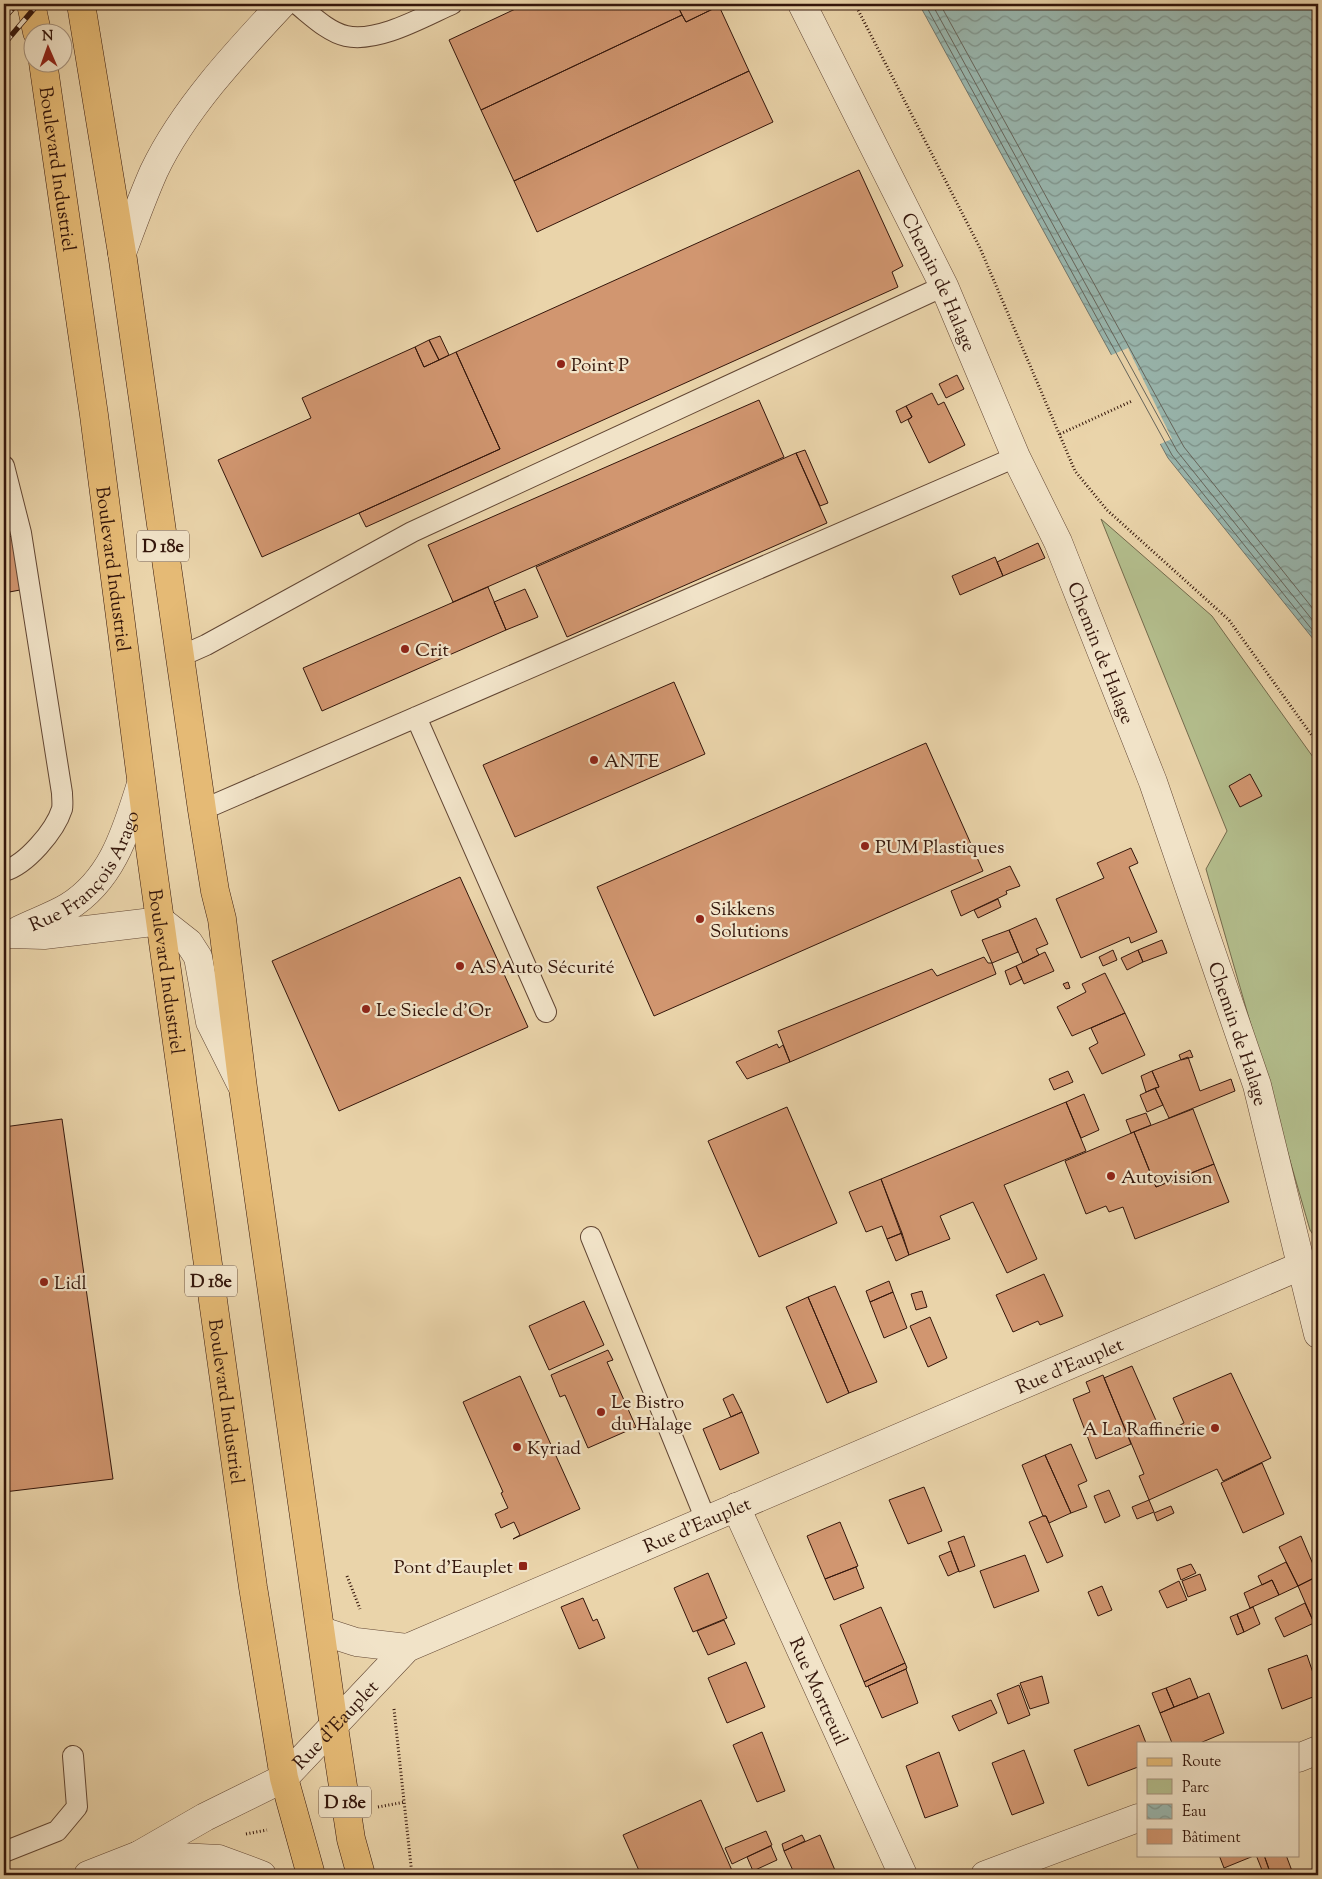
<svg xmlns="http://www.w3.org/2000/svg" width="1322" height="1879" font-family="'Sorts Mill Goudy',serif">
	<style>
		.green { fill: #b3bd8c; stroke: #746a4c }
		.water { fill: url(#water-waves); stroke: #71776d }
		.pier { fill: #ead4aa }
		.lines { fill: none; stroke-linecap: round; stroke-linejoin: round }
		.shore { stroke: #66665d; stroke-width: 1 }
		.building { fill: #d19670; stroke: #34160b }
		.service-casing { stroke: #624633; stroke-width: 22 }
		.minor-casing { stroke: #624633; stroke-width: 29 }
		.tertiary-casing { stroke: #624633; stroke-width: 29 }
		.primary-casing { stroke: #34160b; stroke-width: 29 }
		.path { stroke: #34160b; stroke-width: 3; stroke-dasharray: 1 2.5; stroke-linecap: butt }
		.service { stroke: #f1e3c8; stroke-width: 20 }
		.minor { stroke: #f1e3c8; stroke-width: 28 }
		.tertiary { stroke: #f1e3c8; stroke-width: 28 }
		.primary { stroke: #e5ba75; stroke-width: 28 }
		.rail-casing { stroke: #34160b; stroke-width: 5.5 }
		.rail { stroke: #f1e3c8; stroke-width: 4; stroke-dasharray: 11; stroke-linecap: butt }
		.poi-dot { fill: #8f2418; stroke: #f1e3c8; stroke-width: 2 }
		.labels { text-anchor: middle; stroke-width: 4.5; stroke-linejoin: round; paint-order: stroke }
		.shield { fill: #f1e3c8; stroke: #6d5444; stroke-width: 1 }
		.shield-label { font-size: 18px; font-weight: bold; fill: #34160b }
		.street-label { font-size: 19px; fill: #34160b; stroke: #f1e3c8 }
		.poi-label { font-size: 19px; fill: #34160b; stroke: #f1e3c8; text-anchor: start }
	</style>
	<defs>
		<pattern id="water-waves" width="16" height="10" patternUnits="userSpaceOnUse" patternTransform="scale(1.25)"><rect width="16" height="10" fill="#99b7af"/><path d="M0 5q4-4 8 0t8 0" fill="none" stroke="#7e948d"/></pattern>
	</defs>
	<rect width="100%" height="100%" fill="#ead4aa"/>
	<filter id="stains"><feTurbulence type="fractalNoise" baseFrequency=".004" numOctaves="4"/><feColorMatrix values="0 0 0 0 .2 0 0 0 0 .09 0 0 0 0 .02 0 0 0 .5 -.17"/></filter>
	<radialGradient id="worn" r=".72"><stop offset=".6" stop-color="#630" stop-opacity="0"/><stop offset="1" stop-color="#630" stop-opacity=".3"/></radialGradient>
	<path class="green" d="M1101,519L1212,616L1318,764V1242L1310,1230L1206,869L1227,831Z"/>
	<path class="water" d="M919,4H1318V645L1168,458Z"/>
	<path class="pier" d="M1128,348L1172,439L1158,445L1109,356Z"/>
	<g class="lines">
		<path class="shore" d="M925,4L1172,455L1318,637
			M932,4L1177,451L1318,627
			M940,4L1184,447L1318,615"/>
	</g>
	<path class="building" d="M526,4H677L682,15L481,110L449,40Z
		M677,4H691L679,9Z
		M691,4H718L719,6L686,22L679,9Z
		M719,6L749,71L514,181L481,110L682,15L686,22Z
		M749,71L773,122L537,232L514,181Z
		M859,170L903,266L892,272L898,287L366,527L359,513L500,449L456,352Z
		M440,336L449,355L439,360L429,340Z
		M429,340L439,360L424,367L415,347Z
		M415,347L424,367L456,352L500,449L262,557L218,460L311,418L302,398Z
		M957,375L964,389L946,398L939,384Z
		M932,393L938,405L944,402L965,445L929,463L908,420L912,417L906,406Z
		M759,400L784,457L453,602L428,545Z
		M906,406L912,417L901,423L896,411Z
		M805,450L828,503L820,506L796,453Z
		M796,453L827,523L567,637L536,567Z
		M12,536L20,590L4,593V538Z
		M1038,543L1045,558L1003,576L997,562Z
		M995,557L1003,576L960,595L952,576Z
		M488,587L506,630L322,711L303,668Z
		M525,589L538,617L506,630L494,602Z
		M4,607L9,644H4Z
		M674,682L705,754L515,837L483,765Z
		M926,743L983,871L654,1016L597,887Z
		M1250,774L1262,796L1240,807L1229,786Z
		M1131,848L1138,863L1129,867L1157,932L1131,943L1129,937L1081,958L1056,899L1104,878L1097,863Z
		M1010,866L1020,886L1006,891L1007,894L961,916L951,891Z
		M460,877L528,1027L339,1111L272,961Z
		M998,899L1001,907L978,918L974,910Z
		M1036,918L1048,944L1036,949L1039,955L1023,963L1009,930Z
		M1009,930L1018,952L992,963L982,940Z
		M1162,940L1167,953L1143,962L1138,950Z
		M1113,950L1117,960L1103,966L1099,957Z
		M1138,950L1143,962L1127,970L1121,958Z
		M1045,952L1054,971L1024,984L1016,966Z
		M984,957L988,963H992L996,974L790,1062L778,1031L932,969L937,976Z
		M1016,966L1022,979L1010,985L1005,971Z
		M1105,973L1125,1013L1072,1036L1057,1007L1086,992L1082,984Z
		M1068,982L1070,988L1066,989L1063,984Z
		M1125,1013L1145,1055L1102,1074L1089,1048L1098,1043L1091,1028Z
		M777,1044L779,1048L783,1045L790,1062L747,1079L736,1062Z
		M1190,1050L1193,1057L1181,1060L1179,1055Z
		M1188,1057L1200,1091L1231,1079L1235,1091L1169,1118L1155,1088L1159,1087L1152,1071Z
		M1068,1071L1073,1082L1054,1090L1049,1079Z
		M1152,1071L1159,1087L1146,1092L1141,1076Z
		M1155,1088L1163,1105L1147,1112L1140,1095Z
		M1084,1094L1099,1130L1081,1138L1066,1102Z
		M1066,1102L1086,1151L1004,1185L1037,1259L1007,1273L973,1202L940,1216L950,1239L909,1255L881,1179Z
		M787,1107L837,1223L759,1257L708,1141Z
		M1193,1109L1214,1164L1156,1187L1134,1132Z
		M1146,1113L1151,1125L1131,1133L1126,1120Z
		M62,1119L113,1479L4,1492V1127Z
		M1134,1132L1156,1187L1214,1164L1229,1202L1135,1239L1123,1207L1109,1212L1106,1206L1086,1214L1065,1161Z
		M881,1179L902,1233L887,1239L882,1226L866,1232L849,1192Z
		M902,1233L909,1255L896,1261L887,1239Z
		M1044,1274L1063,1316L1040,1325L1038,1321L1013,1332L996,1295Z
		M889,1281L893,1292L870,1302L866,1291Z
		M835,1286L877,1382L849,1393L808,1297Z
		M922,1291L927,1307L916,1310L911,1294Z
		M893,1292L907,1328L884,1338L870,1302Z
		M808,1297L849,1393L827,1403L786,1307Z
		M584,1301L604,1345L549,1370L529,1326Z
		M930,1317L947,1358L928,1367L910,1326Z
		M608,1350L613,1360L607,1362L636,1427L588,1448L565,1395L560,1397L551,1375Z
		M1132,1366L1162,1434L1184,1423L1173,1398L1231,1373L1271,1458L1223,1481L1217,1469L1149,1500L1139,1476L1144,1474L1104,1378Z
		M1103,1375L1131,1444L1096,1459L1073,1399L1090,1392L1086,1382Z
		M520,1376L580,1509L513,1539L520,1535L514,1522L501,1528L495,1514L508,1508L501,1493L503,1492L463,1402Z
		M733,1394L742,1412L731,1417L723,1399Z
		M742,1412L759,1453L720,1470L703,1429Z
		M1071,1444L1087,1481L1078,1485L1087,1507L1071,1513L1045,1455Z
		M1045,1455L1071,1513L1049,1523L1046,1516H1043L1022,1465Z
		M1262,1463L1284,1514L1243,1533L1221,1483Z
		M924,1487L942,1531L908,1544L889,1500Z
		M1109,1490L1120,1516L1105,1523L1094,1496Z
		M1149,1500L1154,1512L1137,1519L1132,1507Z
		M1171,1506L1174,1513L1157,1521L1154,1513Z
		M1043,1516H1046L1063,1556L1047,1563L1029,1522Z
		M840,1522L858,1566L825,1579L807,1536Z
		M964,1536L975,1566L959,1572L948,1542Z
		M1301,1536L1318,1576L1298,1586L1279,1547Z
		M951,1551L959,1571L948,1576L939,1556Z
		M1025,1555L1039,1591L994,1608L980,1571Z
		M1286,1562L1298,1586L1279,1595L1272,1580L1262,1585L1258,1576Z
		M1191,1564L1196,1573L1181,1580L1177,1569Z
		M856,1567L864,1588L834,1600L825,1579Z
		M708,1573L727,1618L693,1632L674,1588Z
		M1200,1574L1206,1590L1188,1597L1182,1581Z
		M1318,1576V1621L1314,1623L1298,1586Z
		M1272,1580L1279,1595L1250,1608L1244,1593Z
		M1179,1581L1187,1600L1167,1608L1159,1591Z
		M1102,1586L1112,1610L1098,1616L1088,1592Z
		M583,1598L593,1621L597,1619L605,1638L579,1649L561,1607Z
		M1305,1603L1314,1623L1284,1637L1275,1618Z
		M881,1607L905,1663L864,1682L840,1625Z
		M1253,1607L1260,1624L1244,1632L1237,1614Z
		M1237,1614L1244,1632L1237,1635L1230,1617Z
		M724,1620L735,1644L708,1655L697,1631Z
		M1307,1655L1318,1688V1695L1282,1709L1268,1669Z
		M746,1662L765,1707L727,1723L708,1678Z
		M905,1663L907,1668L906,1669L866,1687L864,1682Z
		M906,1669L918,1703L882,1718L868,1686Z
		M1042,1676L1049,1703L1030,1709L1020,1683Z
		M1190,1678L1198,1698L1174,1707L1166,1688Z
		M1019,1685L1030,1715L1008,1724L997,1694Z
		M1166,1688L1174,1707L1160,1713L1152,1693Z
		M1209,1693L1224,1733L1200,1743H1172L1160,1713Z
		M991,1700L997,1713L959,1731L952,1716Z
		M1139,1725L1146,1743H1138V1767L1088,1786L1074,1750Z
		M762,1732L785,1791L757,1802L733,1745Z
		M1024,1750L1044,1803L1012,1815L992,1763Z
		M939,1752L958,1806L925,1818L906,1766Z
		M701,1800L734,1875H641L623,1835Z
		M766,1831L772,1845L732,1864L725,1848Z
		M802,1835L805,1841L784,1851L782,1844Z
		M820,1835L837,1875H795L784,1851Z
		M771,1846L777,1860L753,1871L747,1857Z
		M1219,1855H1256L1224,1868Z
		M1256,1855H1264L1271,1875H1264Z
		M1264,1855H1286L1292,1871L1280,1875H1271Z
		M1168,1870L1170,1875H1154Z"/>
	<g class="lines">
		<defs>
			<path id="service" d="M297,4C311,15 328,32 346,36C378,43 423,17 452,4
				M4,466L21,533L62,793C62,798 63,804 62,809C55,831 26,865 4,871
				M179,657L206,645L412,532L944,286
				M416,717L546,1012
				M202,810L1016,457
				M591,1237L706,1520
				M4,1852L57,1831L77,1807L73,1756
				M169,1875L174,1857"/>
			<g id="minor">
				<path id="s1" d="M802,4L944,286L1016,457L1058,542L1153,782L1257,1085L1318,1334"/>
				<path d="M122,253C132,226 142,198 154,171C183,110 236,53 282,4"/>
				<path id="s2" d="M736,1507L903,1875"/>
				<path d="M322,1631L356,1642L407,1648"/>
				<path d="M1298,1758L1318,1750"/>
				<path id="s3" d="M284,1778L407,1648L1303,1265"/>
				<path d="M985,1875L1138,1818"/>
			</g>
			<g id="tertiary">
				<path id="s4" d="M19,930C35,922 53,916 68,907C113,879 126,831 141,784"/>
				<path d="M10,934L44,935L161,921L189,943L198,957L210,1022L241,1084"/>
				<path d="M139,1855L219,1859L262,1875"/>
				<path d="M88,1875L139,1855L205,1817L284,1778"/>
			</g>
			<g id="primary">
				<path d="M31,4L37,32"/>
				<path d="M81,4L122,253L202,810L215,891L222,919L243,1088L334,1727L351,1839L361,1875"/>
				<path id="s5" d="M43,62L94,415L151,856L253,1587L284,1778L311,1875"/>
			</g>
		</defs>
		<use href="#service" class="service-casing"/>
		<use href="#minor" class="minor-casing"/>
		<use href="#tertiary" class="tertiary-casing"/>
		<use href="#primary" class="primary-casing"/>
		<path class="path" d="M855,4L980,248L1075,471L1107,510L1229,620L1318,744
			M1060,434L1132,401
			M347,1576L360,1609
			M394,1709L412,1875
			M378,1807L405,1802
			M246,1834L267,1830"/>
		<use href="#service" class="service"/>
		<use href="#minor" class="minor"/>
		<use href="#tertiary" class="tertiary"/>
		<use href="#primary" class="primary"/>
		<defs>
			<path id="rail" d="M4,18L17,4
				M4,44L38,4"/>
		</defs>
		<use href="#rail" class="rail-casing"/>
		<use href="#rail" class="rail"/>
	</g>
	<g class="poi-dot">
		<circle cx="561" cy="364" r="5"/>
		<circle cx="405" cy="649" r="5"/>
		<circle cx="594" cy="760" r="5"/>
		<circle cx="865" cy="846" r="5"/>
		<circle cx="700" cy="919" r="5"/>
		<circle cx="460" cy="966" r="5"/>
		<circle cx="366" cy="1009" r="5"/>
		<circle cx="1111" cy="1176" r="5"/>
		<circle cx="44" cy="1282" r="5"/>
		<circle cx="601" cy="1412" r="5"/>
		<circle cx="1215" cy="1428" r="5"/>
		<circle cx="517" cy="1447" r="5"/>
		<rect x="518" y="1561" width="10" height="10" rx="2.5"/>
	</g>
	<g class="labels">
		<g class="shield">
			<rect x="137" y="530.5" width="52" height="31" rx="4"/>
			<rect x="185" y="1265.5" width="52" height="31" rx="4"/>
			<rect x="319" y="1786.5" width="52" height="31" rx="4"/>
		</g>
		<g class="shield-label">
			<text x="163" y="552">D 18e</text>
			<text x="211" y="1287">D 18e</text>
			<text x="345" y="1808">D 18e</text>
		</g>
		<g class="street-label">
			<text dy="7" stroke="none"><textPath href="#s5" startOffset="108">Boulevard Industriel</textPath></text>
			<text dy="7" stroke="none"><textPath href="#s1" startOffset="310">Chemin de Halage</textPath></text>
			<text dy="7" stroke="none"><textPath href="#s5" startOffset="512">Boulevard Industriel</textPath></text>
			<text dy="7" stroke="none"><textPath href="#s1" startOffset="715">Chemin de Halage</textPath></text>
			<text dy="7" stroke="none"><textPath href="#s4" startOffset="92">Rue François Arago</textPath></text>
			<text dy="7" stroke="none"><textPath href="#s5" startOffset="918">Boulevard Industriel</textPath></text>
			<text dy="7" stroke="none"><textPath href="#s1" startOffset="1120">Chemin de Halage</textPath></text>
			<text dy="7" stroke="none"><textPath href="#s3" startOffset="899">Rue d'Eauplet</textPath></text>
			<text dy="7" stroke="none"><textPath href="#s5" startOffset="1352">Boulevard Industriel</textPath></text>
			<text dy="7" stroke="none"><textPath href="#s3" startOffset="494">Rue d'Eauplet</textPath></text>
			<text dy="7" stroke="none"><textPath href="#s2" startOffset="202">Rue Mortreuil</textPath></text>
			<text dy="7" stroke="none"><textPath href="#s3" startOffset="74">Rue d'Eauplet</textPath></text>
		</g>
		<g class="poi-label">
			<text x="571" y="371">Point P</text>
			<text x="415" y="656">Crit</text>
			<text x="604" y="767">ANTE</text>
			<text x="875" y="853">PUM Plastiques</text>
			<text x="710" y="915">Sikkens<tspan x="710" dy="22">Solutions</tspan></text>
			<text x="470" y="973">AS Auto Sécurité</text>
			<text x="376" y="1016">Le Siecle d'Or</text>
			<text x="1121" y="1183">Autovision</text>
			<text x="54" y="1289">Lidl</text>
			<text x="611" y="1408">Le Bistro<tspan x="611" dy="22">du Halage</tspan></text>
			<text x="1205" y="1435" text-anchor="end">A La Raffinerie</text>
			<text x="527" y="1454">Kyriad</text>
			<text x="513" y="1573" text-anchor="end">Pont d'Eauplet</text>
		</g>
	</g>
	<rect width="1322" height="1879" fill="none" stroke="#ead4aa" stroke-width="20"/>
	<rect x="5" y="5" width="1312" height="1869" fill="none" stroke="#34160b" stroke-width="2.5"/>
	<rect x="10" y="10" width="1302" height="1859" fill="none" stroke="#34160b"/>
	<rect x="1137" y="1742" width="162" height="115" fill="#f1e3c8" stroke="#a5917c"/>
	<rect x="1147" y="1758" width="25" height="8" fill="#e5ba75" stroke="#a5917c"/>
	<text x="1182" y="1766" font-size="15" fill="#34160b">Route</text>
	<rect x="1147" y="1779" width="25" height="15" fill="#b3bd8c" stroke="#a5917c"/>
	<text x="1182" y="1792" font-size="15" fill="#34160b">Parc</text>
	<rect x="1147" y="1804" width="25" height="15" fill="url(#water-waves)" stroke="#a5917c"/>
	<text x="1182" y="1816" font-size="15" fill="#34160b">Eau</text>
	<rect x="1147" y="1829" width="25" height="15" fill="#d19670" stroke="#a5917c"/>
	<text x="1182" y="1842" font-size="15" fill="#34160b">Bâtiment</text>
	<g transform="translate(48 48) rotate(358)"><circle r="24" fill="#f1e3c8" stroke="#a5917c"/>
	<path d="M0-4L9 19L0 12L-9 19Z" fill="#8f2418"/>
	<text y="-8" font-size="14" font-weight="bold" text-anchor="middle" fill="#34160b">N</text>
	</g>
	<rect width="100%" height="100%" filter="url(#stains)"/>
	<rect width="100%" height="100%" fill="url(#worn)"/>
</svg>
